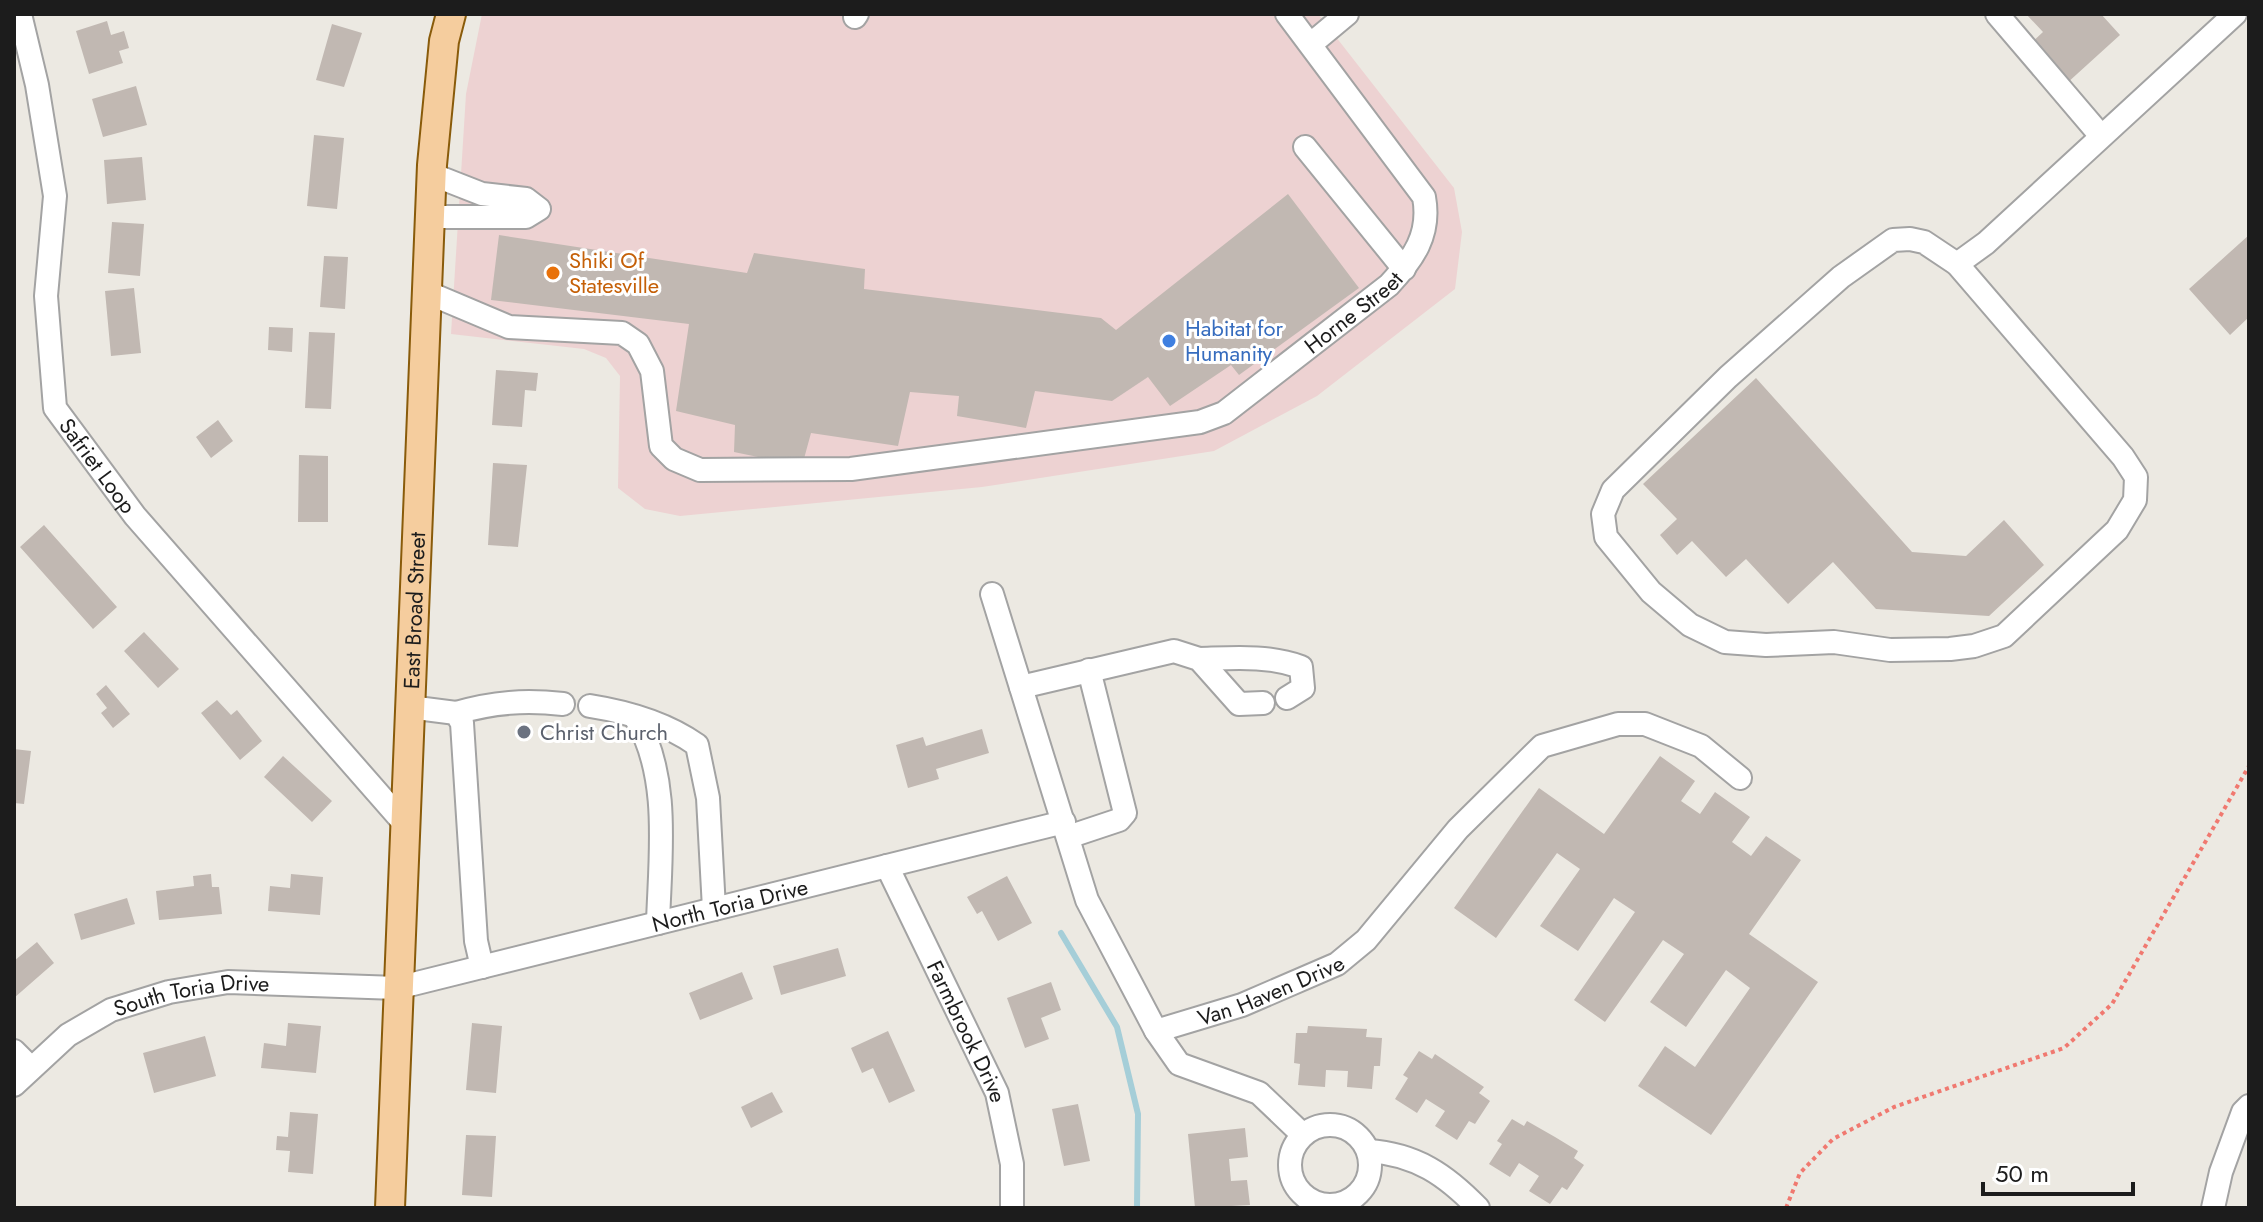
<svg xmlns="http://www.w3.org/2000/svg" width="2263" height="1222" font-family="Jost,sans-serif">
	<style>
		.commercial { fill: #edd2d2 }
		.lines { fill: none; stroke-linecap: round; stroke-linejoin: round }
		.stream { stroke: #a5ced8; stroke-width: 6 }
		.building { fill: #c1b8b2 }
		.minor-casing { stroke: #a3a3a3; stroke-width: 26 }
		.major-casing { stroke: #895b0a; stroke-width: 32 }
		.path { stroke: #f07970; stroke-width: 4; stroke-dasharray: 4 4; stroke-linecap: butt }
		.minor { stroke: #fff; stroke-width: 22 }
		.major { stroke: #f5cd9e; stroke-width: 28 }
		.food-dot { fill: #e8710a; stroke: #fff; stroke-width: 3 }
		.shop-dot { fill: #3f7fe0; stroke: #fff; stroke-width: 3 }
		.worship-dot { fill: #6b7280; stroke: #fff; stroke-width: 3 }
		.labels { text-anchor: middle; stroke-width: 6; stroke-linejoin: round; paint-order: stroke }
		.food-label { font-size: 22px; fill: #c56008; stroke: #fff; text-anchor: start }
		.street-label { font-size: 22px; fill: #1c1c1c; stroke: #fff }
		.shop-label { font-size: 22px; fill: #366cbe; stroke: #fff; text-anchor: start }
		.worship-label { font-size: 22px; fill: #5b616d; stroke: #fff; text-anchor: start }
	</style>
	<rect width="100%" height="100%" fill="#ece9e2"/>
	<path class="commercial" d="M482,14H1318L1454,188L1462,232L1455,289L1317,396L1214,451L982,487L680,516L645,509L618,488L620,376L606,358L584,349L451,334L466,94Z"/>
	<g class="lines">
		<path class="stream" d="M1061,933L1117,1027L1138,1114L1137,1208"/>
	</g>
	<path class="building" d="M2026,14H2101L2120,35L2066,84L2030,44L2043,32Z
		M107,21L111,35L124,31L129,48L119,51L123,63L89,74L76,31Z
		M332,24L362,33L344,87L316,80Z
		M136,86L147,125L103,137L92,99Z
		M314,135L344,138L337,209L307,206Z
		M142,157L146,200L107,204L104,160Z
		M1288,194L1359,288L1239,375L1231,365L1170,406L1148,377L1112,401L1035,391L1026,428L957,416L959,396L910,392L898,446L811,433L802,466L734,452L735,425L676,411L689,324L491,300L499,235L747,273L754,253L865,269L864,289L1101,318L1116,330Z
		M112,222L144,224L140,276L108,273Z
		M2249,235V317L2230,335L2189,289Z
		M324,256L348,257L345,309L320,307Z
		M134,288L141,353L111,356L105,291Z
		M269,327L293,328L292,352L268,350Z
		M309,332L335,333L331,409L305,408Z
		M496,370L538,373L536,391L525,390L522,427L492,425Z
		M1756,378L1912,552L1966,556L2004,520L2044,565L1989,616L1876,609L1833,562L1788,604L1746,559L1726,577L1692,541L1677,555L1660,535L1677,519L1643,484Z
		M218,420L233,441L211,458L196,437Z
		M299,455L328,456V522H298Z
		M493,463L527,465L518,547L488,545Z
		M44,525L117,607L93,629L20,547Z
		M144,632L179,669L158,688L124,651Z
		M106,685L130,714L113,728L101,713L107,708L96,694Z
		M217,700L231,715L237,710L262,741L240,760L201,713Z
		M982,729L989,753L936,769L939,779L908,788L896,745L923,737L926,746Z
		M14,749L31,751L24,804L14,803Z
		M283,756L332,801L312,822L264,777Z
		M1660,756L1695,781L1681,801L1700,814L1715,792L1750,817L1732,842L1751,856L1766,836L1801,860L1749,934L1818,982L1711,1135L1638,1086L1665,1046L1695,1067L1750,988L1726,970L1686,1027L1650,1002L1684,954L1663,940L1605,1022L1574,1000L1635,912L1614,898L1578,951L1540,926L1580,869L1557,853L1496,938L1454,908L1539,788L1604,834Z
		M211,874L212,887H219L222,914L159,920L156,891L194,886L193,876Z
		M291,874L323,877L320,915L268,911L270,886L290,888Z
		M1007,876L1032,923L998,941L982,911L977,914L967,897Z
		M127,898L135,924L81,940L74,914Z
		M37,942L54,963L14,998V961Z
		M838,948L846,976L781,995L773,966Z
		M742,972L753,999L700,1020L689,993Z
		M1051,982L1061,1010L1041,1018L1049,1039L1025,1048L1007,998Z
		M288,1023L321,1026L316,1073L261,1068L264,1043L286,1046Z
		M472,1023L502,1026L496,1093L466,1090Z
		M1308,1026L1367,1029L1366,1037L1382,1038L1380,1066H1374L1372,1089L1347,1087L1348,1071L1326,1070L1325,1087L1298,1085L1300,1064L1294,1063L1296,1033H1307Z
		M888,1031L915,1091L889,1103L873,1068L862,1073L851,1048Z
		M205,1036L216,1076L154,1093L143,1053Z
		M1419,1051L1432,1059L1435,1054L1484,1087L1479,1093L1490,1101L1475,1124L1469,1121L1457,1140L1435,1126L1445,1111L1426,1099L1417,1113L1395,1099L1408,1078L1403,1075Z
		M772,1092L783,1112L751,1128L741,1107Z
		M1078,1104L1090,1161L1064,1166L1052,1109Z
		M290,1112L318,1114L313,1174L288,1172L290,1151L276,1150L277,1136L288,1137Z
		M1512,1119L1524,1126L1527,1121L1555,1137L1578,1151L1574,1158L1584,1165L1567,1190L1562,1187L1550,1204L1529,1191L1539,1176L1519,1163L1510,1177L1489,1164L1502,1144L1497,1141Z
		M1245,1128L1248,1157L1229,1159L1231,1181L1247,1180L1250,1205L1195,1208L1188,1134Z
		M466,1135L496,1136L492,1197L462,1195Z"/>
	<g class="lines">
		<defs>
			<g id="minor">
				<path id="s1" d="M20,14L37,85L55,196L46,296L55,408L135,516L404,823"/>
				<path d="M1997,14L2101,136"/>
				<path d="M855,17L857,14"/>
				<path d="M1311,44L1347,14"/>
				<path d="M1305,147L1404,269"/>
				<path d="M430,217H526L539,209L526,199L482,194L431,174"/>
				<path d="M1910,239L1924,242L1957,264L2123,457L2136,477L2135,500L2117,530L2004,636L1974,646L1950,649L1890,650L1834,642L1766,645L1725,642L1690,625L1651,592L1606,537L1603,514L1613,490L1728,377L1841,277L1893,240Z"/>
				<path d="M1957,264L1986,243L2235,14"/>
				<path id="s2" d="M426,292L509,327L622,333L638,344L652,371L661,446L674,459L700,470L851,469L1200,422L1224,413L1389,285C1413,259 1431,235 1424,197L1287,14"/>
				<path id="s3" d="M992,594L1087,900L1156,1031L1242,1005L1337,964L1366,940L1458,829L1542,746L1618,724H1645L1701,746L1740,778"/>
				<path d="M1199,659C1234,658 1268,655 1301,667L1303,688L1287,698"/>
				<path d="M1021,687L1174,651L1199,659L1239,704L1263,703"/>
				<path d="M590,706C628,712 666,723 697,745L708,798L714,909"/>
				<path d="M409,707L456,713L462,723L476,941L482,967"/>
				<path d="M456,713C494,702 525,700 563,704"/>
				<path d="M635,717C671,776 660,856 658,923"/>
				<path d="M1068,837L1119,820L1125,813L1089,670"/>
				<path id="s4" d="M887,866L997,1093L1012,1164V1208"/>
				<path d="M1156,1031L1179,1064L1259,1093L1303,1135"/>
				<path d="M14,1051L31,1068"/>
				<path id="s5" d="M14,1085L68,1035L111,1010L169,992L228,982L397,988L1064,822"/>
				<circle cx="1330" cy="1165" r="40"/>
				<path d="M1368,1151C1416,1154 1446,1175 1478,1208"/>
				<path d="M2213,1208L2221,1172L2243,1112L2249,1106"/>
			</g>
			<g id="major">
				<path id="s6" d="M390,1208L432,165L444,41L451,14"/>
			</g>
		</defs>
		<use href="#minor" class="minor-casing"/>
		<use href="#major" class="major-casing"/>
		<path class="path" d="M1786,1208L1800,1173L1833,1139L1894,1107L2064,1048L2112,1004L2249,766"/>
		<use href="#minor" class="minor"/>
		<use href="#major" class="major"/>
	</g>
	<circle class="food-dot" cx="553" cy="273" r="8"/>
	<circle class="shop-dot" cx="1169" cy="341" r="8"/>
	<circle class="worship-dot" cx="524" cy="732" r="8"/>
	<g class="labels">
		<g class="food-label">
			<text x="569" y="268">Shiki Of<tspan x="569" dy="25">Statesville</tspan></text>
		</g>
		<g class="street-label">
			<text dy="8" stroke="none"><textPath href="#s2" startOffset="1068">Horne Street</textPath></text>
			<text dy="8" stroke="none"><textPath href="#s1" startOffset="470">Safriet Loop</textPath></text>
			<text dy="8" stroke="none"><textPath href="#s6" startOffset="598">East Broad Street</textPath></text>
			<text dy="8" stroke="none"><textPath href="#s5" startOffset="756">North Toria Drive</textPath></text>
			<text dy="8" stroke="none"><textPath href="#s3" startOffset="590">Van Haven Drive</textPath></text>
			<text dy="8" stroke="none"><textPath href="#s5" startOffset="206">South Toria Drive</textPath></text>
			<text dy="8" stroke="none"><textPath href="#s4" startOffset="184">Farmbrook Drive</textPath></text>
		</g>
		<g class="shop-label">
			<text x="1185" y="336">Habitat for<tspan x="1185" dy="25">Humanity</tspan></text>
		</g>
		<g class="worship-label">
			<text x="540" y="740">Christ Church</text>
		</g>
	</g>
	<rect width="2263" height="1222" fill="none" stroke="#1c1c1c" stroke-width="32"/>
	<path d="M1983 1182v12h150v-12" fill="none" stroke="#1c1c1c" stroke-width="4"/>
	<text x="1995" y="1182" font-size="24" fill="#1c1c1c" stroke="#ffffff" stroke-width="6" paint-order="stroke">50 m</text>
</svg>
